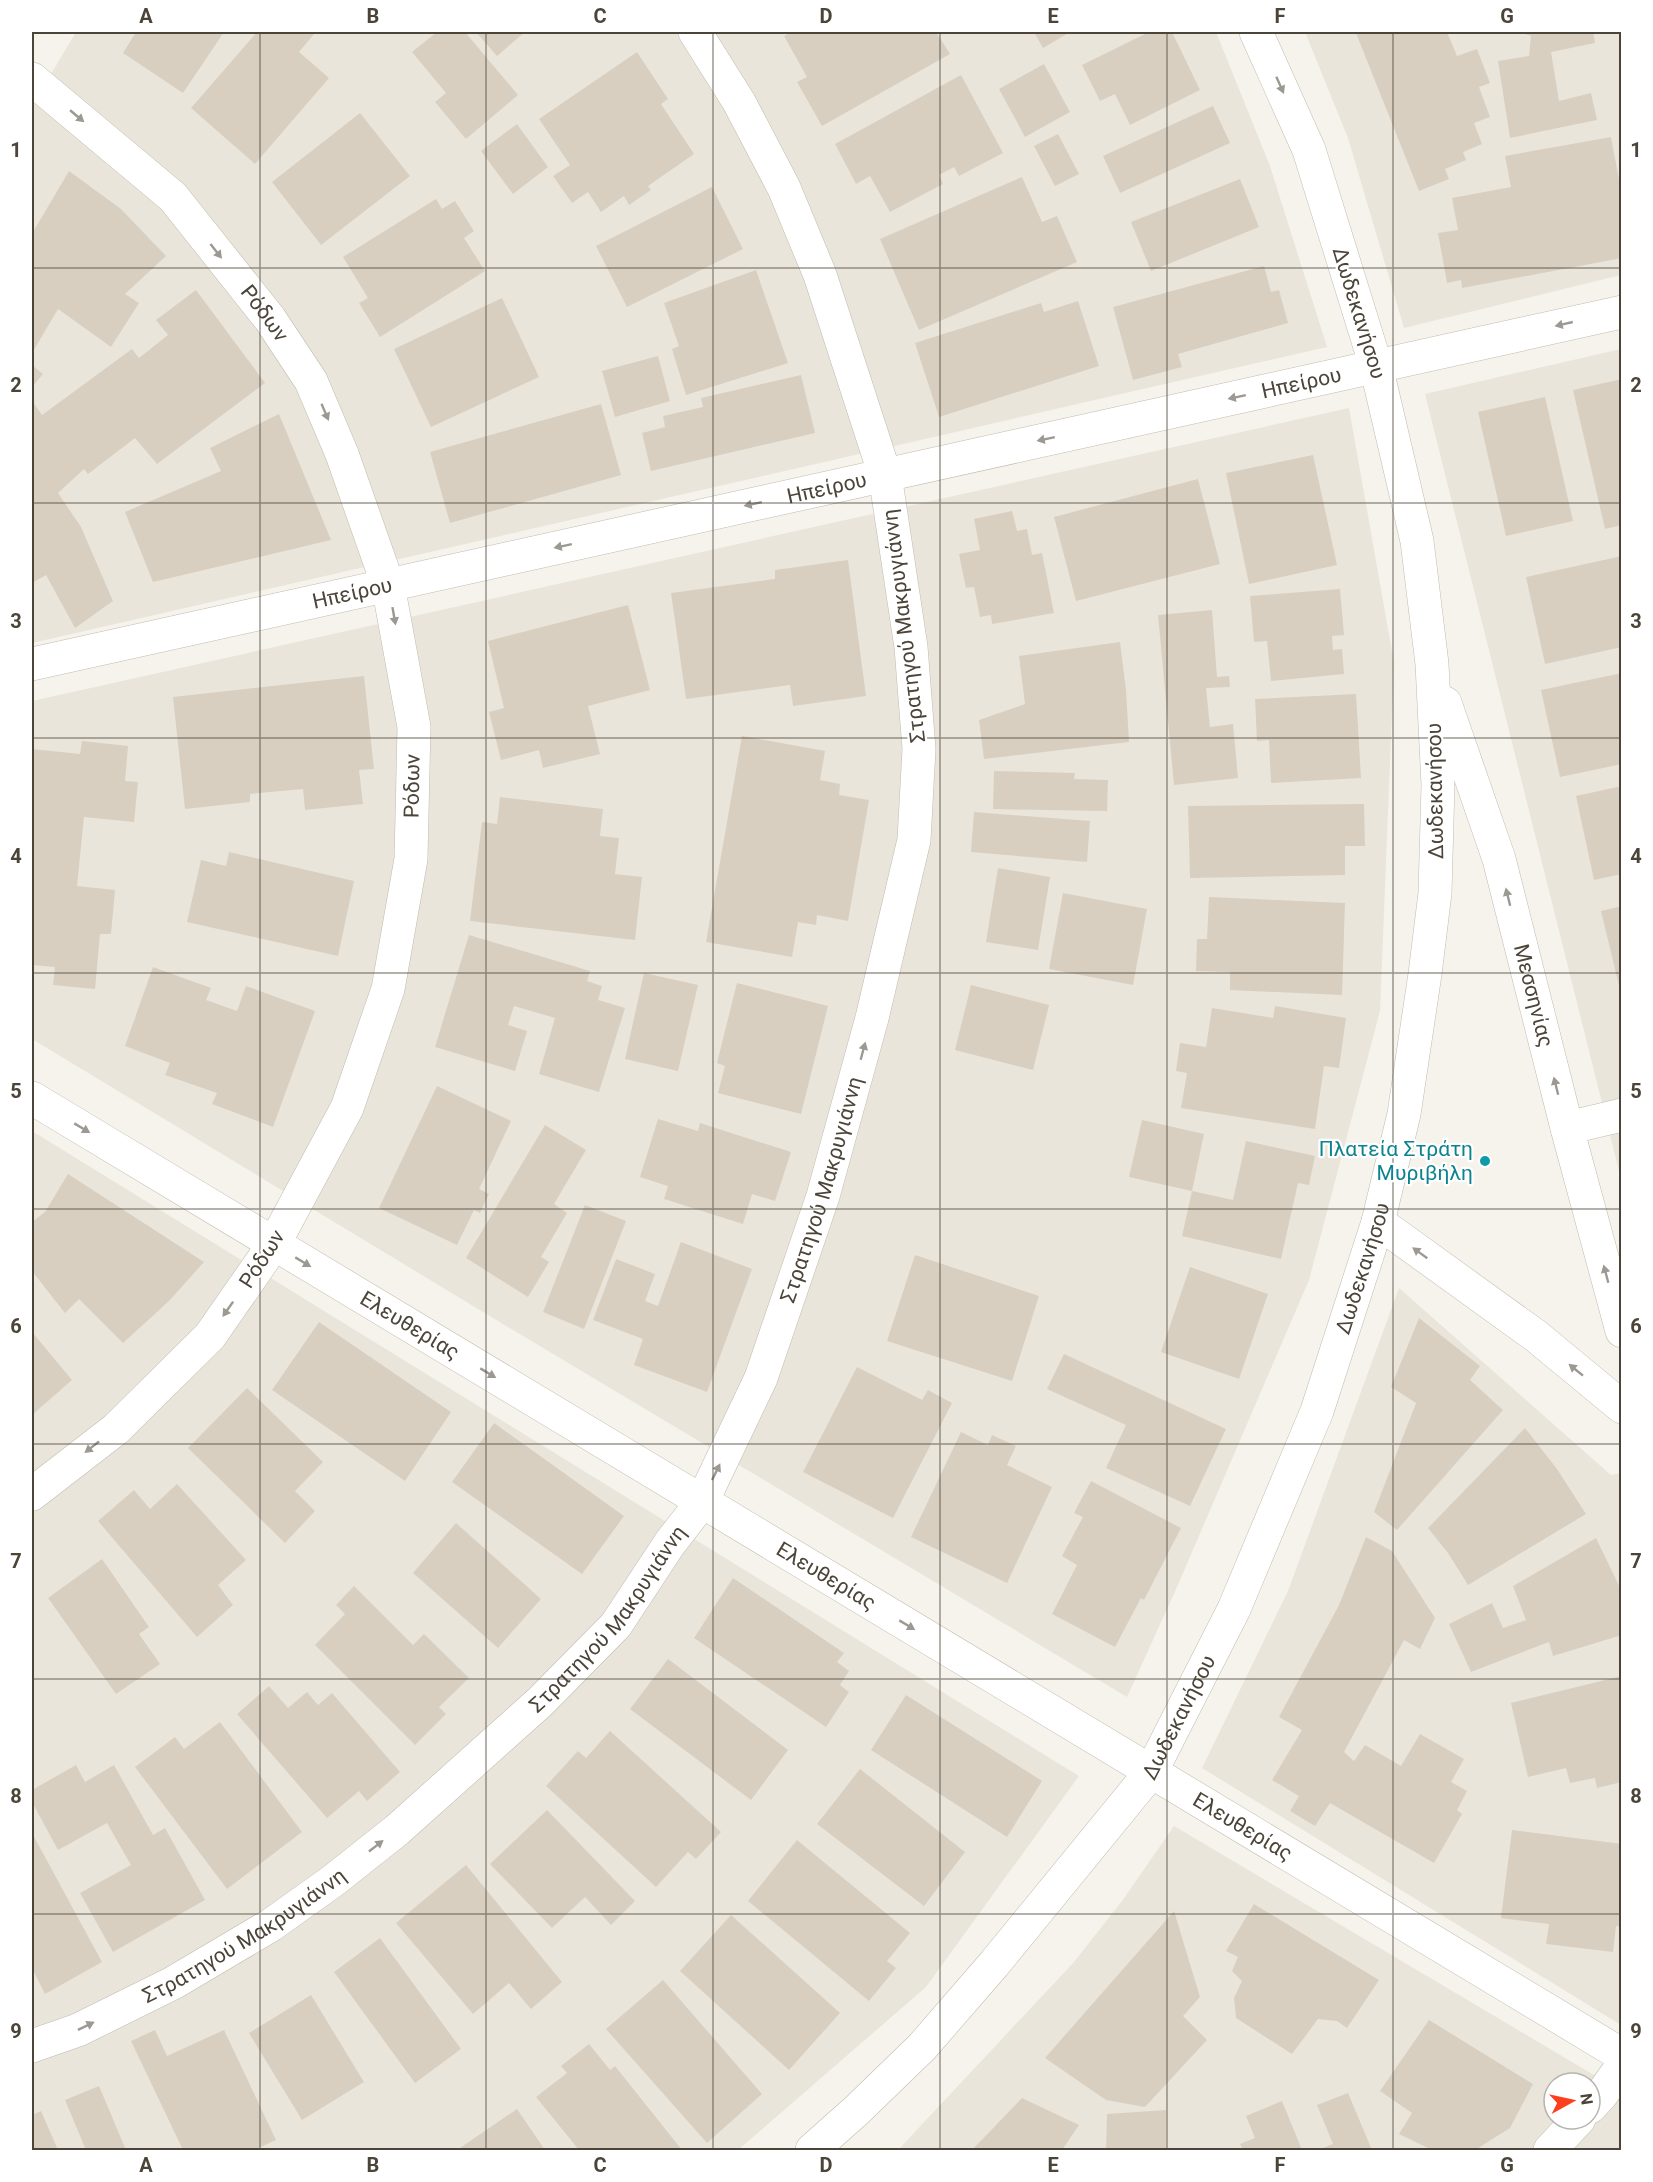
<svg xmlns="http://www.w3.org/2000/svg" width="1653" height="2182" font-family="Roboto,sans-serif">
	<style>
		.residential { fill: #eae5da; fill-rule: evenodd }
		.building { fill: #d8cfc1 }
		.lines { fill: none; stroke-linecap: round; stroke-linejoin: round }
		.street-casing { stroke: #c2bbae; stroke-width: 34 }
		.street { stroke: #fff; stroke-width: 33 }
		.oneway { fill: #9c9892 }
		.grid { fill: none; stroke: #4b4439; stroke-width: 1.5; stroke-opacity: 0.55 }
		.culture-dot { fill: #0f9aa8; stroke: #fff; stroke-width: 2 }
		.labels { text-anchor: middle; stroke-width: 4.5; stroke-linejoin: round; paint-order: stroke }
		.street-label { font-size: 21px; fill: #4b4439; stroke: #fff }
		.culture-label { font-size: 21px; fill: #0d838f; stroke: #fff; text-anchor: end }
		.neatline { fill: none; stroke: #4b4439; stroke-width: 2 }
		.grid-label { font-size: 20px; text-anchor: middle; font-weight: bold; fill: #4b4439 }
	</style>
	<rect width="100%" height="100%" fill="#f6f3ec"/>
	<path class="residential" d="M76,32H1216L1270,166L1327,347L32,643V106Z
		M1305,32H1621V275L1404,328L1348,138Z
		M1621,349V1179L1425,394Z
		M1349,408L1394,663L1380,1011L1309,1280L1177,1587L1127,1697L478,1309L32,1039V701Z
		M32,1131L1079,1776L926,1987L738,2150H32Z
		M1399,1288L1611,1475L1621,1473V2025L1202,1768L1288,1591Z
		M1174,1826L1621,2091V2150H898L1074,1962L1122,1901ZM1554,2083H1590V2119H1554Z"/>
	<path class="building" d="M136,32H224L183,93L123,53Z
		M257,32H311L314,34L299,52L329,78L255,164L191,108Z
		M437,32H465L518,95L466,139L435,102L446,93L412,52Z
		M476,32H525L497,56Z
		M792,32H936L950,54L822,126L797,82L807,77L784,36Z
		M1034,32H1070L1043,48Z
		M1149,32H1172L1200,90L1130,125L1115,94L1100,101L1082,65Z
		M1359,32H1447L1457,56L1477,49L1490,83L1479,87L1490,117L1474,123L1482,144L1463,152L1466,160L1445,169L1449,179L1419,191L1356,33Z
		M1518,32H1593L1595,43L1551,52L1559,101L1591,93L1597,120L1510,138L1498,61L1529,56L1531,36Z
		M637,52L668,99L661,104L694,154L648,186L651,190L629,205L624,196L601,212L588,192L572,203L553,176L570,165L539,119Z
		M1044,64L1070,112L1025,137L999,89Z
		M961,75L1003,153L959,176L954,167L939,175L943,184L890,212L870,176L856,184L835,144Z
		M1213,106L1230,143L1120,193L1103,156Z
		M360,113L410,176L321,245L272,182Z
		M517,124L548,167L513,194L481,151Z
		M1058,134L1079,174L1055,186L1034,146Z
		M1611,137L1622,196V258L1462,288L1461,280L1447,283L1438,233L1458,230L1452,198L1511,187L1505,156Z
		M69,171L121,209L166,256L125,294L139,303L111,347L58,309L32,353V231L33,232Z
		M1022,177L1042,222L1057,216L1077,262L919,330L880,239Z
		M1240,179L1259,227L1151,271L1131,222Z
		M712,187L743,249L627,307L596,246Z
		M436,199L442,209L455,201L474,231L464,238L485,271L380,337L359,303L368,298L343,257Z
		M1264,266L1271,292L1279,290L1288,323L1178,354L1182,367L1133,380L1113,307Z
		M756,270L788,363L686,395L672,349L679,346L664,303Z
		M196,290L265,383L157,464L135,438L88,474L84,469L58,493L81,527L113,601L75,628L46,575L32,583V401L42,415L132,349L139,358L168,335L156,320Z
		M502,298L539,377L431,427L394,349Z
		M1078,301L1099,366L939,417L915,343L1041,303L1044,312Z
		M658,356L670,401L615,417L602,371Z
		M32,365L43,374L32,387Z
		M801,375L815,433L651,471L642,433L665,427L663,416L703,407L701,398Z
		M1622,379V525L1605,529L1573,390Z
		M1545,397L1573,521L1506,536L1478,412Z
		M601,404L621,475L450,523L430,452Z
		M279,414L331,540L153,582L125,512L221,471L210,448Z
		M1313,455L1337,565L1249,584L1226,473Z
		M1198,479L1220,564L1076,601L1054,517Z
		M1012,511L1017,531L1027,529L1032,555L1042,553L1054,613L992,624L991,615L980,617L974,587L966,588L959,554L980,550L974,519Z
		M1622,556V647L1545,664L1526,577Z
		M848,560L866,696L793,706L790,685L686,699L671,593L775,579V570Z
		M1340,589L1344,635L1332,636L1333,650L1342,649L1344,674L1271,681L1267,641L1254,642L1250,596Z
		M628,605L650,690L588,706L600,754L543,768L539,750L501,760L489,712L504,708L488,641Z
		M1212,610L1217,677L1229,676L1230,687L1206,688L1210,727L1233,724L1238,778L1174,785L1158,615Z
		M1120,642L1126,690L1129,742L984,759L979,720L1025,704L1019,656Z
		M1622,673V764L1560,777L1541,690Z
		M364,676L374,769L359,770L363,804L305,810L303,789L250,794V802L185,809L173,697Z
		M1356,694L1361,778L1271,783L1269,740L1257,741L1255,699Z
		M742,736L825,751L820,780L840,784L839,795L869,800L848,921L817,915L816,925L798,922L792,957L706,942Z
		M82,741L128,746L125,781L138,782L134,822L84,817L77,886L115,890L111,934H100L95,989L53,985L55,967L32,965V749L80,754Z
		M994,771L1075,773L1074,779L1108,780L1107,811L993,809Z
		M1622,786V874L1594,880L1576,796Z
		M500,797L603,809L600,836L619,838L615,874L642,877L635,940L470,921L482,822L497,824Z
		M1364,804L1365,846H1345V875L1190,878L1188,806Z
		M974,812L1090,821L1087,862L971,852Z
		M229,852L354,881L338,956L187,922L201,860L226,866Z
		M998,868L1050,877L1038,950L986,942Z
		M1063,893L1147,909L1133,985L1049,969Z
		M1209,897L1345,903L1342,995L1230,990V972L1196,971L1197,939H1207Z
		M1622,906V994H1621L1601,911Z
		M469,935L590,971L587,981L602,986L598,1000L625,1008L599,1092L539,1074L555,1018L514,1006L508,1025L527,1031L515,1071L435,1047Z
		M153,967L211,988L206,1000L237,1011L246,986L315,1011L273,1127L212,1104L217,1093L165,1075L170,1063L125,1046Z
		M644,973L698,985L678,1071L625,1059Z
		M737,983L828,1006L801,1114L718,1093L725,1066L717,1063Z
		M971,985L1049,1005L1033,1070L955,1050Z
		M1275,1006L1346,1018L1339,1068L1324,1066L1315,1129L1181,1108L1187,1073L1176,1071L1180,1043L1206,1047L1212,1008L1273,1018Z
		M437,1086L511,1121L479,1189L489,1194L480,1213L474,1210L457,1245L379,1208Z
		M658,1119L698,1131L700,1123L791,1152L775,1201L752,1194L743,1224L664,1199L668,1186L640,1177Z
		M1142,1120L1204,1134L1192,1191L1233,1200L1246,1141L1315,1156L1309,1185L1298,1183L1281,1259L1182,1236L1192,1191L1129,1177Z
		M545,1125L586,1150L554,1204L567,1213L541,1257L549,1262L528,1297L466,1258Z
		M68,1174L204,1262L169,1301L123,1343L79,1299L65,1313L32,1271V1222L45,1212Z
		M585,1205L626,1221L584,1329L543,1312Z
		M681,1242L752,1269L707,1392L634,1365L643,1339L593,1320L616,1259L655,1274L645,1301L658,1306Z
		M915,1255L1039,1296L1012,1381L887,1341Z
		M1190,1267L1268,1294L1239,1379L1161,1352Z
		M1419,1318L1480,1366L1470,1380L1503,1410L1397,1530L1374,1512L1416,1403L1391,1387Z
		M319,1322L451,1412L405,1481L272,1390Z
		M32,1332L72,1380L32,1415Z
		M1064,1354L1226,1429L1190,1506L1106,1468L1126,1425L1047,1389Z
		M857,1367L922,1400L928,1390L952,1403L893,1518L803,1472Z
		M247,1388L323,1462L295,1491L315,1511L285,1543L188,1448Z
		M494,1423L624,1516L582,1574L452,1482Z
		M1525,1428L1557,1469L1586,1514L1468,1585L1448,1553L1428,1528Z
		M961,1432L988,1445L992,1435L1016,1446L1007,1465L1052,1487L1007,1583L911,1537Z
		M1091,1481L1181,1528L1144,1600L1141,1598L1115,1647L1052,1614L1077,1565L1062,1556L1083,1517L1074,1513Z
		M177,1484L246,1560L218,1585L233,1605L197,1637L98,1521L134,1490L150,1509Z
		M456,1523L541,1599L498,1648L413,1573Z
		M1366,1537L1392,1551L1435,1618L1420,1649L1404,1640L1344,1752L1354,1761L1365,1745L1401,1766L1420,1734L1464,1759L1451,1782L1467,1791L1457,1810L1462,1814L1434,1863L1330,1803L1315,1826L1290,1811L1299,1796L1272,1780L1302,1730L1279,1717L1339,1605Z
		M1596,1538L1622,1592V1635L1553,1656L1549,1642L1471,1672L1449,1624L1492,1603L1503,1628L1526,1620L1513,1586Z
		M102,1559L149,1627L139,1634L160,1664L116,1694L48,1598Z
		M733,1578L844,1653L837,1662L849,1671L840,1685L849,1692L826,1727L694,1638Z
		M354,1586L413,1645L424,1634L469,1678L439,1707L446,1714L415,1745L315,1645L345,1614L336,1605Z
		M668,1659L788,1750L751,1800L630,1709Z
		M1622,1676V1782L1597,1788L1595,1778L1570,1783L1566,1768L1528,1777L1511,1703Z
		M269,1686L288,1708L307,1692L318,1705L332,1693L400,1772L367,1801L359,1791L327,1818L237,1714Z
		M906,1695L1042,1781L1007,1837L871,1750Z
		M220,1722L302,1832L227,1889L135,1767L175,1737L184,1749Z
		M610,1731L721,1832L696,1859L688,1852L656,1887L546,1786L578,1751L586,1758Z
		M76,1765L85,1782L114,1765L153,1835L165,1828L205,1900L113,1952L80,1893L131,1865L107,1823L58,1850L32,1802V1790Z
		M860,1769L965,1852L924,1906L817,1824Z
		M547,1810L635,1901L611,1925L585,1897L552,1928L490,1864Z
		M1512,1830L1622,1844V1927L1616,1926L1613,1952L1546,1944L1549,1924L1501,1918Z
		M32,1833L102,1962L45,1994L32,1968Z
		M797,1840L910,1933L887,1961L896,1968L869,2001L748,1901Z
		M466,1865L562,1982L531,2009L509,1983L473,2014L396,1923Z
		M1254,1904L1379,1980L1347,2028L1337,2021L1318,2019L1292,2054L1236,2018L1234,1998L1242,1981L1232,1971L1238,1957L1226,1951Z
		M1174,1911L1200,1997L1183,2016L1207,2040L1145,2107L1106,2100L1045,2058Z
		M731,1915L840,2013L789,2070L680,1971Z
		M380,1938L461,2049L415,2083L334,1972Z
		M663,1980L762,2094L707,2143L606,2029Z
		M311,1995L364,2082L302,2120L249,2033Z
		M1429,2020L1533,2084L1510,2128L1475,2150H1432L1399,2134L1412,2113L1380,2091Z
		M155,2030L167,2056L224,2030L276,2140L254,2150H183L131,2041Z
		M589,2044L610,2070L615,2066L682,2150H579L536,2097L567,2073L561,2066Z
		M99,2086L126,2150H86L65,2100Z
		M1348,2093L1372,2150H1318L1333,2144L1317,2105Z
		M1022,2098L1079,2125L1062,2150H972Z
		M1282,2101L1302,2150H1243L1240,2144L1255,2138L1246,2116Z
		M517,2109L545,2150H457Z
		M1166,2110V2150H1106L1107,2114Z
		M41,2111L58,2150H32V2115Z"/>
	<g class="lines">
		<defs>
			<g id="street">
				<path id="s1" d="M32,79L173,197L270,319L311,381L342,454L388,585L414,727L411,859L388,989L347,1108L274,1244L210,1336L116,1429L32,1494"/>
				<path id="s2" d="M32,664L1622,312"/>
				<path id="s3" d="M1445,703L1499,859L1567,1128L1622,1331"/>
				<path id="s4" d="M32,1098L1622,2055"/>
				<path d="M1567,1128L1622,1115"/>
				<path d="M1378,1222L1536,1336L1622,1407"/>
				<path id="s5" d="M32,2046L78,2030L173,1983L271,1925L334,1880L397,1830L540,1702L616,1625L670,1543L702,1502L761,1378L823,1196L872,1018L914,840L919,749L911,647L885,475L820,275L784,188L739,102L695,32"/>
				<path d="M1590,2107L1602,2094L1622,2066"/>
				<path id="s6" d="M812,2150L857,2110L922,2047L994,1964L1151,1772L1234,1609L1317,1411L1378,1222L1404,1114L1425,974L1435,893L1438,785L1432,664L1417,541L1376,366L1309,150L1256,32"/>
				<path d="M1550,2150L1579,2119"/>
			</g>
		</defs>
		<use href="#street" class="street-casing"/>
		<use href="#street" class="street"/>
	</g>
	<defs><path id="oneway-solid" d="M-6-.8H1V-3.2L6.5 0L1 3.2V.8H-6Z" transform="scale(1.5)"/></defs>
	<g class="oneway">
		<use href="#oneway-solid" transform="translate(1280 85) rotate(66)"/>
		<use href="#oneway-solid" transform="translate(77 116) rotate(40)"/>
		<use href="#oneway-solid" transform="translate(216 251) rotate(52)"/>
		<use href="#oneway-solid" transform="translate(1564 324) rotate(167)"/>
		<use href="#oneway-solid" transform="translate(1237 397) rotate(168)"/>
		<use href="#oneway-solid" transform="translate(325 412) rotate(67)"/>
		<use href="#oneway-solid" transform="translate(1046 439) rotate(168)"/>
		<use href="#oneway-solid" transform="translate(753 504) rotate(168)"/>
		<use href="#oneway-solid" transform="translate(563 546) rotate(168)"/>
		<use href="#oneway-solid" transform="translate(394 616) rotate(80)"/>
		<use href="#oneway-solid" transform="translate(1508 897) rotate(-104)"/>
		<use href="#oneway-solid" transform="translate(863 1051) rotate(-75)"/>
		<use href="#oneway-solid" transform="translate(1556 1086) rotate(-104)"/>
		<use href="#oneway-solid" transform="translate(82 1128) rotate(31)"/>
		<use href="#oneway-solid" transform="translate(1420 1253) rotate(-144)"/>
		<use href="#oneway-solid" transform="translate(303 1262) rotate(31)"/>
		<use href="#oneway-solid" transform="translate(1606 1274) rotate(-105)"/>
		<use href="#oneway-solid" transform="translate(228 1309) rotate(125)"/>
		<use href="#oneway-solid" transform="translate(1576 1370) rotate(-141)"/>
		<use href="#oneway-solid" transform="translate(488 1373) rotate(31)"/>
		<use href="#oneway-solid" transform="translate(92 1447) rotate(142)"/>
		<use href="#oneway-solid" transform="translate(716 1472) rotate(-64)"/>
		<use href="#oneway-solid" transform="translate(907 1625) rotate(31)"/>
		<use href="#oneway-solid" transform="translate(376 1846) rotate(-38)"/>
		<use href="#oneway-solid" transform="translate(86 2026) rotate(-26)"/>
	</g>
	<path class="grid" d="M260,32V2150M486,32V2150M713,32V2150M940,32V2150M1167,32V2150M1393,32V2150M32,268H1622M32,503H1622M32,738H1622M32,973H1622M32,1209H1622M32,1444H1622M32,1679H1622M32,1914H1622"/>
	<circle class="culture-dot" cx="1485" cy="1161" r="6"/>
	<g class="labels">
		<g class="street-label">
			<text transform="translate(1359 313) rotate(73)" y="7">Δωδεκανήσου</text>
			<text dy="7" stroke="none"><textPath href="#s1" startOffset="332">Ρόδων</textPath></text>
			<text dy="7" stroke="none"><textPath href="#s2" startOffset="1300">Ηπείρου</textPath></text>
			<text dy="7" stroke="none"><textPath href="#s2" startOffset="814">Ηπείρου</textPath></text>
			<text dy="7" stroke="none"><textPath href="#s2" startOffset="328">Ηπείρου</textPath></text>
			<text transform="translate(904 626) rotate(-97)" y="7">Στρατηγού Μακρυγιάννη</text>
			<text transform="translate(412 786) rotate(-89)" y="7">Ρόδων</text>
			<text transform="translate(1435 791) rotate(-91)" y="7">Δωδεκανήσου</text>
			<text dy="7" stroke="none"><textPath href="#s3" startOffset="306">Μεσσηνίας</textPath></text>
			<text dy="7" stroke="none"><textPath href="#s5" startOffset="1212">Στρατηγού Μακρυγιάννη</textPath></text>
			<text transform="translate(262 1259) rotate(-57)" y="7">Ρόδων</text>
			<text dy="7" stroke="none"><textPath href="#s6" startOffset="1056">Δωδεκανήσου</textPath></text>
			<text dy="7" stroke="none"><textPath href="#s4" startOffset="441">Ελευθερίας</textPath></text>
			<text dy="7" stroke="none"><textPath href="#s4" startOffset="927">Ελευθερίας</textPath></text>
			<text dy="7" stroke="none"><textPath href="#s5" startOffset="726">Στρατηγού Μακρυγιάννη</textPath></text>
			<text dy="7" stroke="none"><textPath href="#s6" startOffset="570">Δωδεκανήσου</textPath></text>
			<text dy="7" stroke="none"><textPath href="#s4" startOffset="1413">Ελευθερίας</textPath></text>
			<text dy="7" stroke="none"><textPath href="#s5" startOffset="240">Στρατηγού Μακρυγιάννη</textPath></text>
		</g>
		<g class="culture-label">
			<text x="1473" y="1156">Πλατεία Στράτη<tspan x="1473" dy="24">Μυριβήλη</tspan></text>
		</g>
	</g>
	<rect width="1653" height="2182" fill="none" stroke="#ffffff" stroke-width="66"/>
	<g transform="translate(1572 2101) rotate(82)"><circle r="28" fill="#ffffff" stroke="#b7b4b0" stroke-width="1.5"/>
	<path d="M0-4.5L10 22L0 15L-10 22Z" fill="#fc3f1d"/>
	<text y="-9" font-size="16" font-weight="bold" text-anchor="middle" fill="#4b4439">N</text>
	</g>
	<rect x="33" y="33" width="1587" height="2116" class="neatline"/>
	<g class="grid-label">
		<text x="146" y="23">A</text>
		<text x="373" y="23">B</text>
		<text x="600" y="23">C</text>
		<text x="826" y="23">D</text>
		<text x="1053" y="23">E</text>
		<text x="1280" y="23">F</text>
		<text x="1507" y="23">G</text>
		<text x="16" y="157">1</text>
		<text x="1636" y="157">1</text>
		<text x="16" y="392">2</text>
		<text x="1636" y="392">2</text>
		<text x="16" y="628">3</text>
		<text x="1636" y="628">3</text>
		<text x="16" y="863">4</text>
		<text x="1636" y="863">4</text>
		<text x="16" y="1098">5</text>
		<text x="1636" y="1098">5</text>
		<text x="16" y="1333">6</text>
		<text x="1636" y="1333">6</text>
		<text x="16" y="1568">7</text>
		<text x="1636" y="1568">7</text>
		<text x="16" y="1803">8</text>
		<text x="1636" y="1803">8</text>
		<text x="16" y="2038">9</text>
		<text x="1636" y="2038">9</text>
		<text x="146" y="2172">A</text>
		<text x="373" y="2172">B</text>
		<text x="600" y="2172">C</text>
		<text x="826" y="2172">D</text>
		<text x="1053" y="2172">E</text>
		<text x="1280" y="2172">F</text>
		<text x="1507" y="2172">G</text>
	</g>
</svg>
